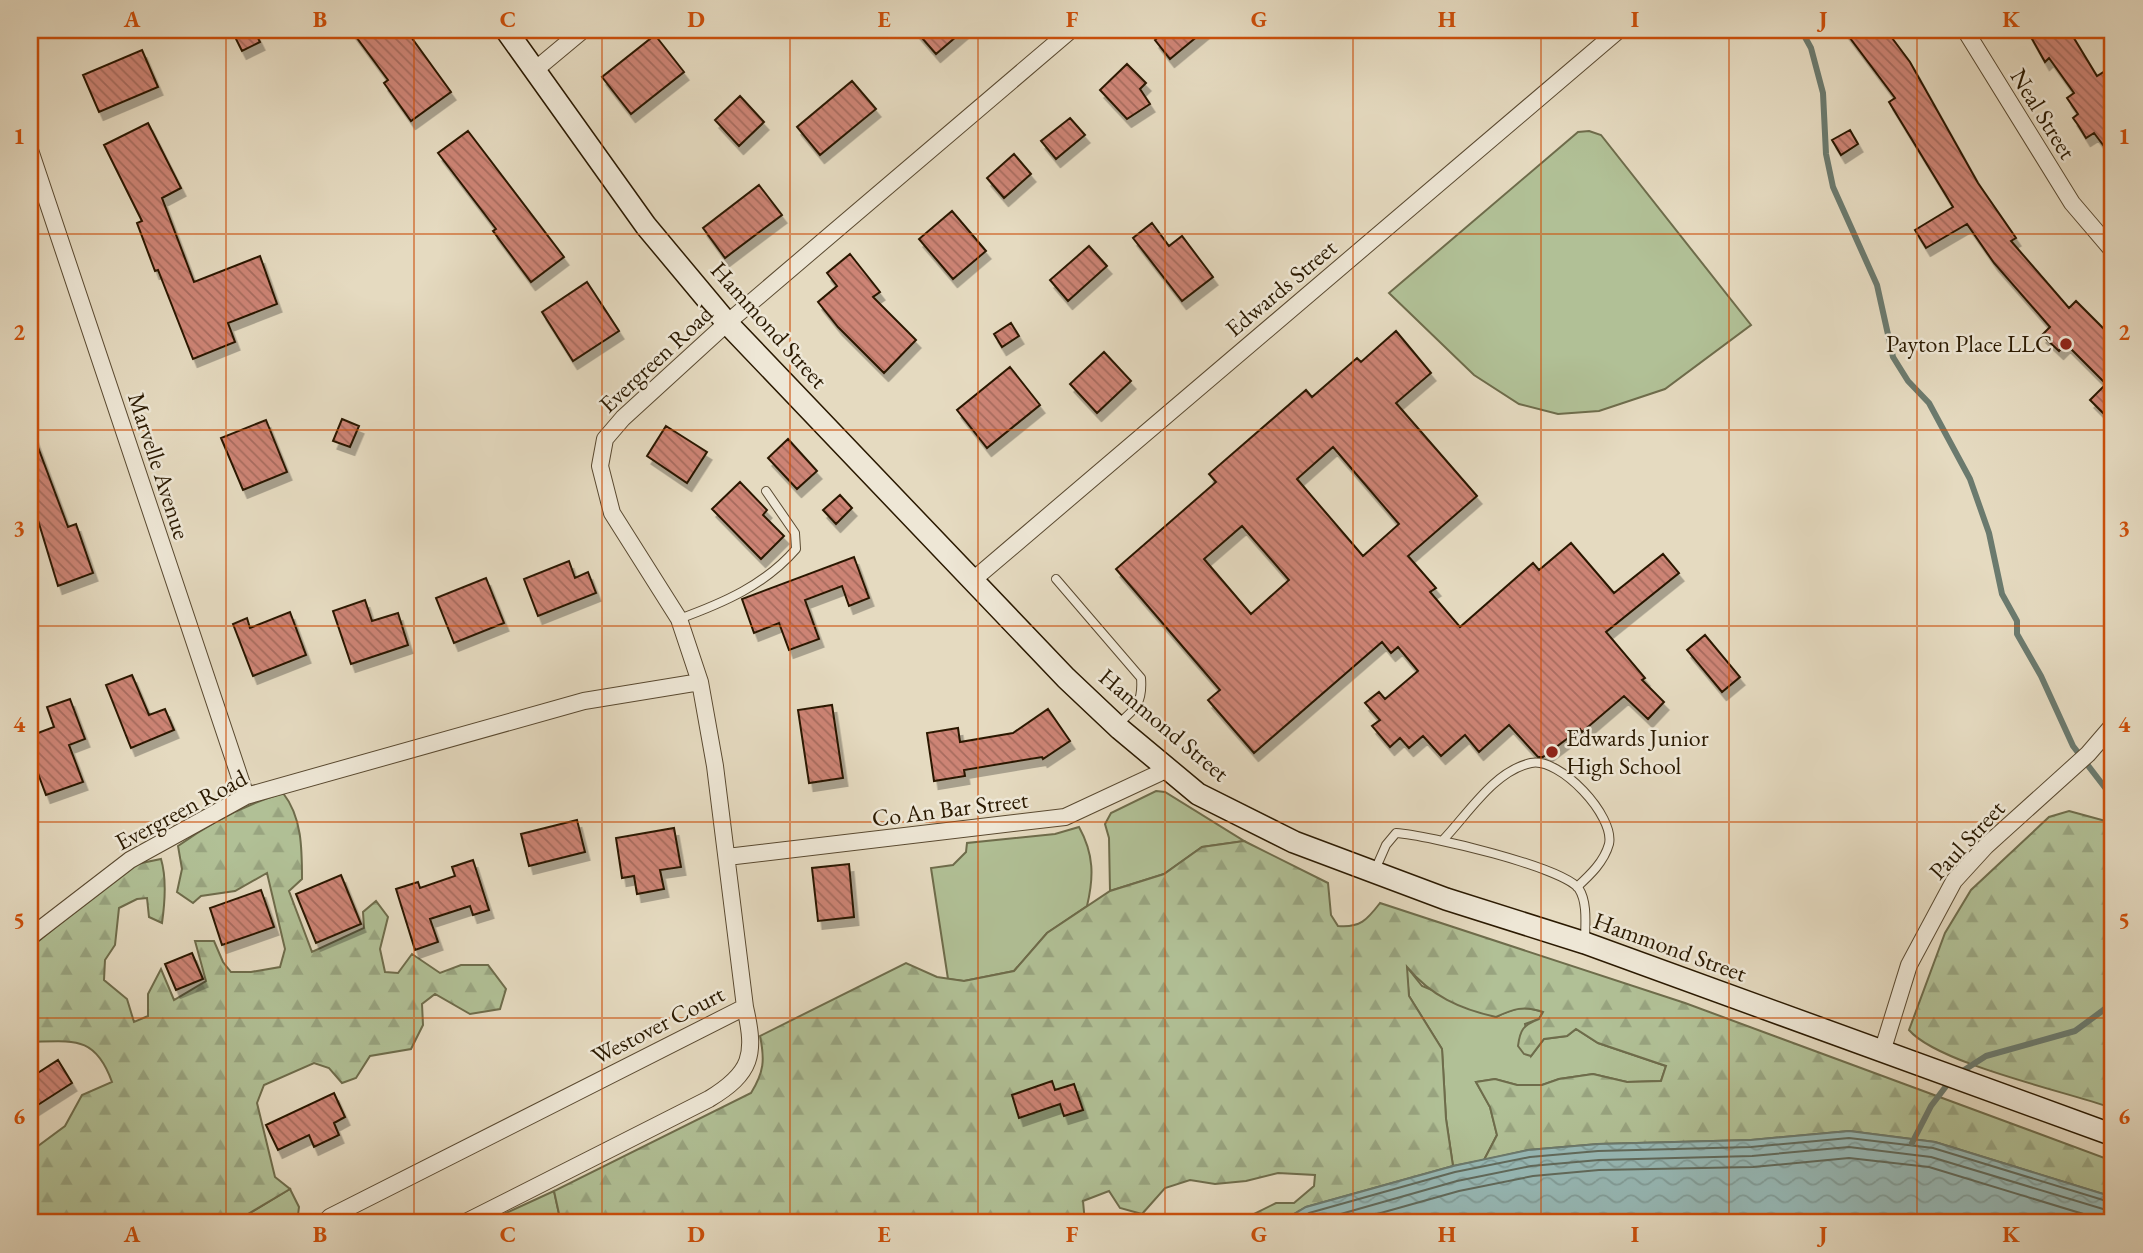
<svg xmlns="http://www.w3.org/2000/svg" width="2143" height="1253" font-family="'EB Garamond',serif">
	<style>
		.green { fill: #b1c096; stroke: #6e6c4b; stroke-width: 2 }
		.forest { fill: url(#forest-firs); stroke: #6e6c4b; stroke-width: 2 }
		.water { fill: url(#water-waves); stroke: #6b7a6e; stroke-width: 2 }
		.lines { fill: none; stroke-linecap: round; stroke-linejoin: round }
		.shore { stroke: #606a5c; stroke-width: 2 }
		.stream { stroke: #6b7a6e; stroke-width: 6 }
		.building { fill: url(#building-back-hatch); stroke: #2a1900; stroke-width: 2; fill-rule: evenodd; filter: url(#shadow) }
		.lane-casing { stroke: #594930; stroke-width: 10 }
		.street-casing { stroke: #594930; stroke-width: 18 }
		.secondary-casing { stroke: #2a1900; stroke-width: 24 }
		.lane { stroke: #eee7d6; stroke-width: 8 }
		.street { stroke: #eee7d6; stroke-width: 16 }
		.secondary { stroke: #eee7d6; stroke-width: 21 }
		.grid { fill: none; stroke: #cc4f0a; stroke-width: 2; stroke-opacity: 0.55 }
		.poi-dot { fill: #8f2418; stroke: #eee7d6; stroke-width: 2.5 }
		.labels { text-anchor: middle; stroke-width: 5; stroke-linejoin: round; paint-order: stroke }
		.street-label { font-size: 24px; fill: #2a1900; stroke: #eee7d6 }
		.poi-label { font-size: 24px; fill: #2a1900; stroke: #eee7d6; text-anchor: end }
		.neatline { fill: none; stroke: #cc4f0a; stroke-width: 2.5 }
		.grid-label { font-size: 23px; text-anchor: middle; font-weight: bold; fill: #cc4f0a }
	</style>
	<defs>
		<pattern id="forest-firs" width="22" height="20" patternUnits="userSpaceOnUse" patternTransform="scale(1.75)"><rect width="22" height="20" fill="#b1c096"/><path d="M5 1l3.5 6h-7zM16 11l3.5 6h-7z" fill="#98a480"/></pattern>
		<pattern id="water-waves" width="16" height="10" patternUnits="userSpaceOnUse" patternTransform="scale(1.75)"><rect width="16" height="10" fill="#97bab8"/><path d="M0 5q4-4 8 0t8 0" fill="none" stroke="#829f9c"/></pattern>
		<pattern id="building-back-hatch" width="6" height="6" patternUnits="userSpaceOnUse" patternTransform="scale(1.75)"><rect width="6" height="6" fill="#cd8475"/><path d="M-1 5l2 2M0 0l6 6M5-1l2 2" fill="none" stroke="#a76b5e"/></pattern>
		<filter id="shadow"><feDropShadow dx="4.5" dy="8" stdDeviation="0" flood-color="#0004"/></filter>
	</defs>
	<rect width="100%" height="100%" fill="#e5dac0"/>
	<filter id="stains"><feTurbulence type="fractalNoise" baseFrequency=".00286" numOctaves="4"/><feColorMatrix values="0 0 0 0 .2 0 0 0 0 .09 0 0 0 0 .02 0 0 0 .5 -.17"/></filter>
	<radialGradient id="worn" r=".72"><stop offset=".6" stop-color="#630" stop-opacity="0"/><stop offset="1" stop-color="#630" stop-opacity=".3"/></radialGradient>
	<path class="green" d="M1589,131L1601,135L1751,325L1665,389L1599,411L1558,414L1519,404L1474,375L1389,293L1578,132Z
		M1156,791L1165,792L1244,841L1202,847L1164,874L1110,891L1109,838L1105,824L1111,813Z
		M1079,827C1094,854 1094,877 1087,906L1047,933L1014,971L964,981L948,979L931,868L953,865L966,852L967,843L1055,834Z
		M1406,966L1422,986L1496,1017C1513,1008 1524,1005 1543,1012L1539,1019L1525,1024L1531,1056L1544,1039L1567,1036L1576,1029L1598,1043L1666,1066L1661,1081L1627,1082L1593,1074L1559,1079L1542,1085H1517L1495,1079L1476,1082L1490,1107L1497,1135L1484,1160L1453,1166L1446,1119L1442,1049L1409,996Z
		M290,1189L299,1207L297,1223H233Z
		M554,1191L561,1223H484Z"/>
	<path class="forest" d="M283,793C302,817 302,849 302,879L289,891L312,952L364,928L363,912L376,901L388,917L380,949L385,972L398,973L412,954L440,973L461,965H488L506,989L500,1009L470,1014L435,994L422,1004L423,1025L411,1049L370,1056L356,1078L342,1083L329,1068L314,1063L264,1085L257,1103L275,1177L290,1189L233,1223H30V1152L65,1126L82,1095L112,1082C95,1035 73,1041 30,1042V948L132,865L161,859C167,879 165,902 162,923L149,917L147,898L137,899L119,908L115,945L105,960L104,980L127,999L134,1022L148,1016V994L161,969L174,1000L206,981L195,941H214L223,962L231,972H251L280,967L285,949L267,873L235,891L201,896L193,903L177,892L182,869L178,846C211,822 244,805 283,793Z
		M2069,811L2113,823V949L2106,958L2104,974L2113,975V1106L2109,1107C2063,1091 1937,1063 1909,1030L1945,933L1971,890L2049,817Z
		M1244,841L1328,883L1331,915L1338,926C1360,928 1367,920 1380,903L1685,1003L2110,1160L2113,1167V1197L1935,1142L1849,1131L1751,1140L1598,1144L1528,1150L1484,1160L1497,1135L1490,1107L1476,1082L1495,1079L1517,1085H1542L1559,1079L1593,1074L1627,1082L1661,1081L1666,1066L1598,1043L1576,1029L1567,1036L1544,1039L1531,1056L1524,1054L1518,1046C1520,1030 1523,1025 1539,1019L1543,1012C1524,1005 1513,1009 1496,1017C1460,1009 1431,996 1407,967L1409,996L1442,1049L1446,1119L1453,1166L1306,1207L1279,1223H1218L1244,1219L1276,1203H1294L1314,1186L1315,1175L1278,1173L1246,1181L1215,1184L1190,1180L1165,1188L1142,1214L1120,1208L1109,1191L1083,1201L1085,1223H561L554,1191L751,1093C764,1072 765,1060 760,1036L906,963L937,977L964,981L1014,971L1047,933L1110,891L1164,874L1202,847Z"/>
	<path class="water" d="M1849,1131L1935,1142L2113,1197V1223H1279L1306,1207L1453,1166L1528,1150L1598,1144L1751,1140Z"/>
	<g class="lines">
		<path class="shore" d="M1292,1223L1309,1213L1455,1172L1530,1157L1598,1151L1751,1147L1849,1138L1933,1148L2113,1203
			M1309,1223L1457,1181L1531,1166L1599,1160L1752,1156L1849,1147L1931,1157L2113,1212
			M1345,1223L1459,1191L1533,1176L1599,1170L1753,1167L1849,1158L1929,1167L2113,1223"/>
		<path class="stream" d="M1801,30L1811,48L1823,93L1826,154L1833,187L1877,285L1893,357L1908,381L1929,403L1970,479L1989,533L2002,594L2017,621V634L2041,676L2073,746L2113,798
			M1958,1074L1986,1056L2075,1031L2113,1003
			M1912,1143L1931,1106L1950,1081"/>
	</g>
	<path class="building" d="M249,30H254L260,42L242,51L235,37Z
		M351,30H406L451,92L411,121L384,83L388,80Z
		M915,30H964L936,54Z
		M1166,30H1205L1170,59L1155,40Z
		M1844,30H1886L1910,62L1978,183L2016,238L2011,241L2069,308L2076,301L2113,338V423L2090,400L2106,384L2066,344L2059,351L2042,335L2050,327L1994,263L1967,224L1926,248L1915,230L1953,207L1889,102L1895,98Z
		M2027,30H2069L2097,76L2113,66V158L2094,133L2086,138L2078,125L2073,118L2078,114L2067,98L2074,93L2049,58L2045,62Z
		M655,35L684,72L631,114L602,77Z
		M142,50L158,87L99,112L83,75Z
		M1127,64L1146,83L1140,89L1150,104L1127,119L1100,90Z
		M852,81L876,109L820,155L797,127Z
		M740,96L764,122L739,146L715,120Z
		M1070,118L1085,135L1056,159L1041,141Z
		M148,123L181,188L162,198L194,282L260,256L277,304L228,323L235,342L193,359L158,270L155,271L137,223L142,221L104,145Z
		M1850,130L1858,144L1841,155L1832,140Z
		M468,131L564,257L531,282L493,231L496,229L438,153Z
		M1014,154L1031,174L1004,198L987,178Z
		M759,185L782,215L725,258L703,228Z
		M952,211L986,251L953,279L919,239Z
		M1152,223L1169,246L1182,236L1213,277L1182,301L1133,238Z
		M1089,246L1107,266L1068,301L1050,280Z
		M850,254L880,292L873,297L916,340L884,373L838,327L818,302L837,286L827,273Z
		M587,282L619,331L573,361L542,312Z
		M1011,323L1019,336L1002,347L994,334Z
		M1396,331L1431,373L1396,403L1477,496L1408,556L1436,588L1430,592L1460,627L1533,563L1539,570L1571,543L1614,593L1663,554L1679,573L1606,632L1645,678L1642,680L1664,702L1648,719L1624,696L1582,732L1580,729L1543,757H1538L1509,725L1479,752L1465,735L1441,756L1423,736L1409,748L1400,738L1390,747L1372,726L1380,720L1365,703L1379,692L1385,699L1418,671L1398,647L1391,653L1382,642L1254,753L1208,700L1220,690L1116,569L1216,482L1209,474L1306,390L1312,397L1357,358L1361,362ZM1333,447L1399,524L1363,556L1297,479ZM1242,526L1289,580L1251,614L1204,559Z
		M1104,352L1131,381L1097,413L1070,384Z
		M1010,367L1040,405L987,448L957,410Z
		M342,419L359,426L350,447L333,441Z
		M266,420L287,472L243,490L221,438Z
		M30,426L68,527L76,524L93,573L58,586L30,494Z
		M666,426L707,452L687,483L647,456Z
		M788,439L817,471L797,489L768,458Z
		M740,482L767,510L763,515L784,536L761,559L712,509Z
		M840,495L852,508L836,524L823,510Z
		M854,557L869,598L849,606L842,586L805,600L819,639L789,650L779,623L754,633L742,599Z
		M569,561L575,578L588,572L596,593L538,616L524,579Z
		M486,578L504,623L454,643L436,598Z
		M365,600L372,621L398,613L408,645L351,664L333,611Z
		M290,612L306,655L253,676L233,624L247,618L250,628Z
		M1705,635L1740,677L1722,692L1687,650Z
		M132,675L149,715L165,709L174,730L131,748L106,685Z
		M70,699L85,739L69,745L83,782L46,795L30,752V736L54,727L47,707Z
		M832,705L843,778L809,783L798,710Z
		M1048,709L1070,741L1043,759L1042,757L964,770L965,776L934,781L927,733L958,728L960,742L1013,733Z
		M577,820L585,852L529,866L521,834Z
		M674,828L681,867L660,870L664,889L637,894L634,876L622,878L616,838Z
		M473,860L489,910L473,915L470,906L430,919L438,942L415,950L396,889L418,882L420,888L455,876L452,867Z
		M849,864L854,917L818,921L812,868Z
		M341,875L361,924L316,943L296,894Z
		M261,890L274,927L222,945L210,908Z
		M192,953L203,979L176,990L165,964Z
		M58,1060L72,1083L30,1110V1078Z
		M1052,1081L1055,1090L1074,1084L1083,1110L1064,1116L1060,1104L1019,1118L1012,1095Z
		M334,1093L345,1117L334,1123L339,1135L314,1147L309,1135L278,1150L266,1125Z"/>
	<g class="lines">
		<defs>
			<path id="lane" d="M1056,579L1141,678C1143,702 1136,709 1118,724
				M679,619C723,603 765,585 796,549L795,533L766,491
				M1443,840C1468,814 1494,771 1531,763C1560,757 1615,816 1609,844C1604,862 1590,875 1577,887
				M1375,870L1386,845L1396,833C1427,835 1564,867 1579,889C1588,903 1585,926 1585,942"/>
			<path id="street" d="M1965,30L2072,203L2113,251
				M535,70L583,30
				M30,150L246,796
				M973,580L1619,30
				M727,857L1065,817L1168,769
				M30,937L130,860L246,796L584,701L700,682
				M1882,1052L1909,965L1954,881L1986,846L2088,754L2113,725
				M324,1223L330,1217L745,1007
				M464,1223L709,1099C752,1073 756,1055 745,1007L715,766L700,682L679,619L612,513L600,466L605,439L623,418L727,323L1071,30"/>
			<path id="secondary" d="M506,30L646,226L727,323L1066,678L1120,729L1198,794L1294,842L1446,899L1585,943L2113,1135"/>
		</defs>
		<use href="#lane" class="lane-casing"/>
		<use href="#street" class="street-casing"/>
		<use href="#secondary" class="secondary-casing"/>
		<use href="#lane" class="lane"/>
		<use href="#street" class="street"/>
		<use href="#secondary" class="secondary"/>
	</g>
	<path class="grid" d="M226,30V1223M414,30V1223M602,30V1223M790,30V1223M978,30V1223M1165,30V1223M1353,30V1223M1541,30V1223M1729,30V1223M1917,30V1223M30,234H2113M30,430H2113M30,626H2113M30,822H2113M30,1018H2113"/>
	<g class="poi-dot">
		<circle cx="2066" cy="344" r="7"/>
		<circle cx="1552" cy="752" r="7"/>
	</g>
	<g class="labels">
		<g class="street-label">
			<text transform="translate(2043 114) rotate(58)" y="8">Neal Street</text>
			<text transform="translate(1281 288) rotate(-40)" y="8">Edwards Street</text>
			<text transform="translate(769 325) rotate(48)" y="8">Hammond Street</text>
			<text transform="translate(656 359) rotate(-43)" y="8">Evergreen Road</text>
			<text transform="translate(159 466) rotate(72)" y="8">Marvelle Avenue</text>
			<text transform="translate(1164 725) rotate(40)" y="8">Hammond Street</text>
			<text transform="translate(950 809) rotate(-7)" y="8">Co An Bar Street</text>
			<text transform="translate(181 810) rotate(-28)" y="8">Evergreen Road</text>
			<text transform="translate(1967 840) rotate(-47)" y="8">Paul Street</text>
			<text transform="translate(1670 947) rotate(20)" y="8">Hammond Street</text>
			<text transform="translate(658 1025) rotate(-27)" y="8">Westover Court</text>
		</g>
		<g class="poi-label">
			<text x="2052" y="352">Payton Place LLC</text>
			<text x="1566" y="746" text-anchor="start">Edwards Junior<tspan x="1566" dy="28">High School</tspan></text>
		</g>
	</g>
	<rect width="2143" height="1253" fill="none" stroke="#e5dac0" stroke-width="77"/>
	<rect x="38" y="38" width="2066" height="1176" class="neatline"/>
	<g class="grid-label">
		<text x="132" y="27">A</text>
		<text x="320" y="27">B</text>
		<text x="508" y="27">C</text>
		<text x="696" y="27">D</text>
		<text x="884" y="27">E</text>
		<text x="1072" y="27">F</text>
		<text x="1259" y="27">G</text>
		<text x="1447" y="27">H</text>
		<text x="1635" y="27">I</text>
		<text x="1823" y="27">J</text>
		<text x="2011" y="27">K</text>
		<text x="19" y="144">1</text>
		<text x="2124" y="144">1</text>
		<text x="19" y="340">2</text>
		<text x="2124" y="340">2</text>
		<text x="19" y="536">3</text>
		<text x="2124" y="536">3</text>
		<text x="19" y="732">4</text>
		<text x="2124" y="732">4</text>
		<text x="19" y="928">5</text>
		<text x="2124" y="928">5</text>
		<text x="19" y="1124">6</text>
		<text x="2124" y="1124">6</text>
		<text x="132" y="1242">A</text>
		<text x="320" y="1242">B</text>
		<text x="508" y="1242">C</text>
		<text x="696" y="1242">D</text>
		<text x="884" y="1242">E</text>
		<text x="1072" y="1242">F</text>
		<text x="1259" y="1242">G</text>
		<text x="1447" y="1242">H</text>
		<text x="1635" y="1242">I</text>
		<text x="1823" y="1242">J</text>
		<text x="2011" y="1242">K</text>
	</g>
	<rect width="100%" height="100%" filter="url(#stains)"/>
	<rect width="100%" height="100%" fill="url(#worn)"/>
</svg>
